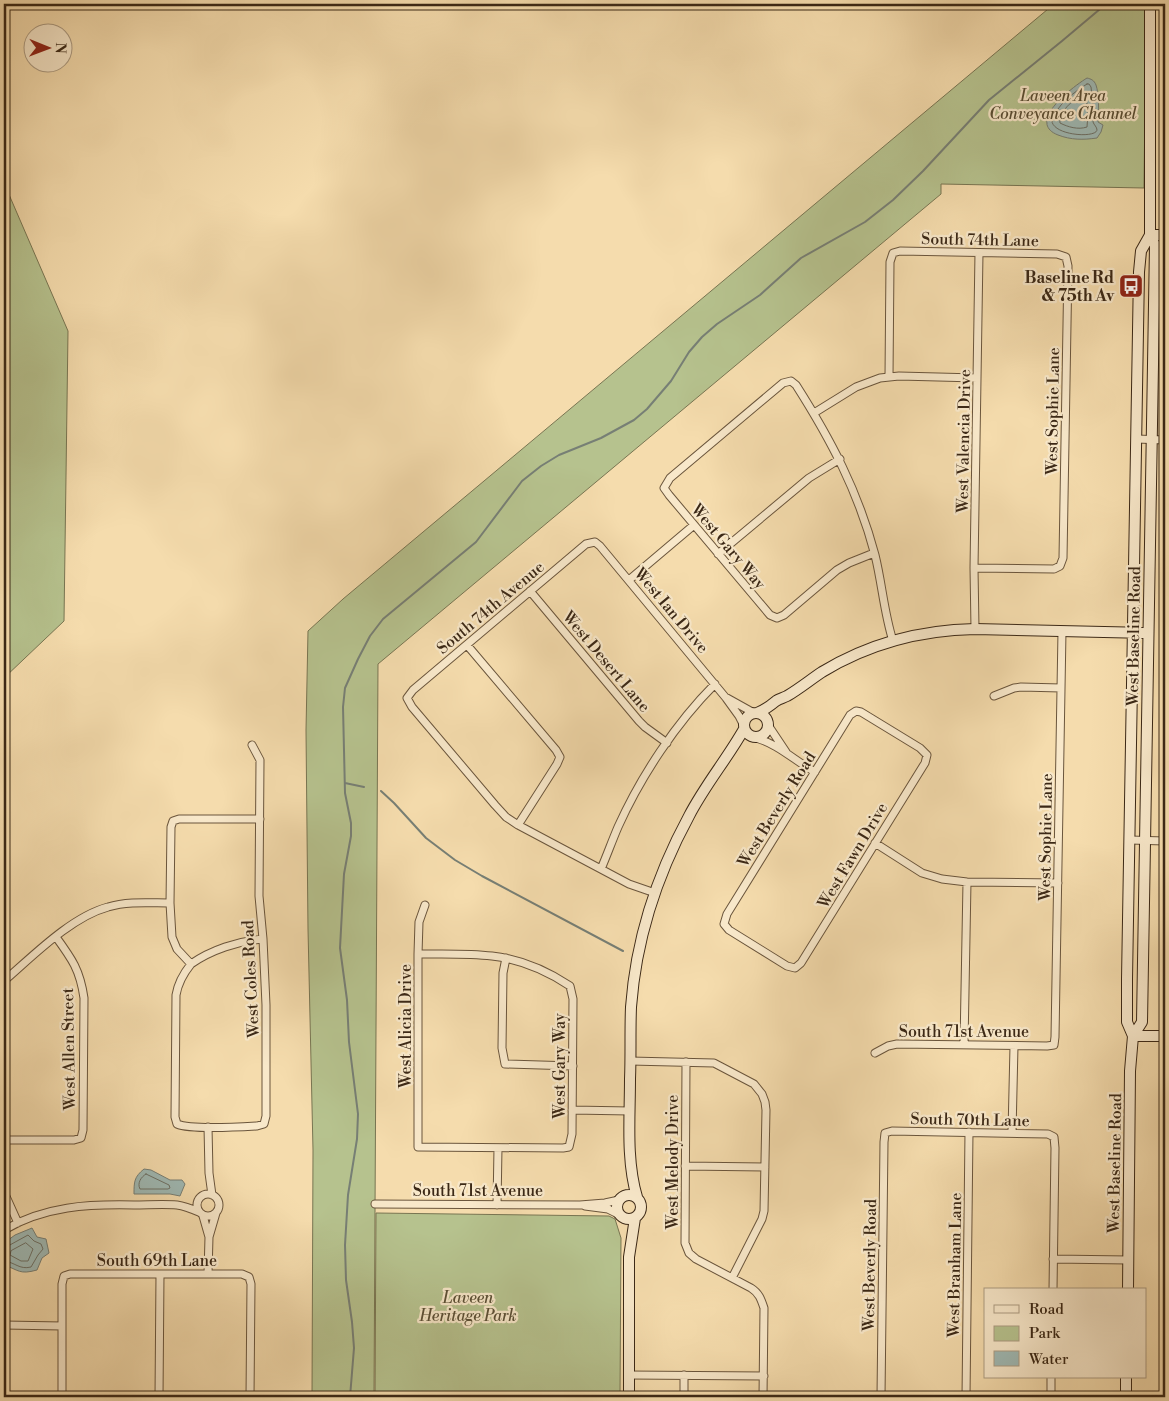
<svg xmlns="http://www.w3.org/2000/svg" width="1169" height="1401" font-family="'Libre Bodoni',serif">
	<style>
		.green { fill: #b6c28e; stroke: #787552 }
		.water { fill: #9fb9b4; stroke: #777f75 }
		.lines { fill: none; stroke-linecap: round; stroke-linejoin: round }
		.shore { stroke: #6d7065; stroke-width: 1 }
		.stream { stroke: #777f75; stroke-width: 2 }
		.street-casing { stroke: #6a553c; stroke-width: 9 }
		.secondary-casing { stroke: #3b2816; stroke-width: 12 }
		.street { stroke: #f8e8ca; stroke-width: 7 }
		.secondary { stroke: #f8e8ca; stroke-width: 10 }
		.labels { text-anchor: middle; stroke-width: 4.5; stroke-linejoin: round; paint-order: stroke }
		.park-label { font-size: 16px; font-style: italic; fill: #5a4e34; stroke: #f8e8ca }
		.street-label { font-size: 16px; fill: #3b2816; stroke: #f8e8ca }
		.poi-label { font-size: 16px; font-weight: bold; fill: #3b2816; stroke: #f8e8ca; text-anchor: end }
	</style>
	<rect width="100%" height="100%" fill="#f5dcad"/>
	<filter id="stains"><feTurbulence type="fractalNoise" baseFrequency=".004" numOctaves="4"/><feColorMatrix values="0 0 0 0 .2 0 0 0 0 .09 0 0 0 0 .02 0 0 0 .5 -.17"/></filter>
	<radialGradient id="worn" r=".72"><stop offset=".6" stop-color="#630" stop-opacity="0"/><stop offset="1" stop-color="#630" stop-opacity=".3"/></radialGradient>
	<path class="green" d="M1054,4H1155L1146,11L1144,188L941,184V194L378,664L374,1397H312L313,1150L308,929L306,730L308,631L343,599Z
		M4,183L68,331L64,621L4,678Z
		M376,1213L609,1216L615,1219L621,1238L620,1397H375Z"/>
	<path class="water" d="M1087,78C1091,79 1094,80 1096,85C1099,93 1099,114 1098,122L1103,125L1101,132L1097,138C1083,140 1071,140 1058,135C1025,122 1074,86 1087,78Z
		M144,1169L151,1170L170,1180H182L185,1184L180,1196L170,1194H134C134,1182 134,1177 144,1169Z
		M32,1228L37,1237L46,1239L49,1253L42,1258L37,1270C19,1275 19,1270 4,1265V1243L15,1235Z"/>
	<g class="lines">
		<path class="shore" d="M1087,84H1089L1091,87L1094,112L1093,122C1094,125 1097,127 1097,130C1096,138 1056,136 1052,122C1056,105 1073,93 1087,84Z
			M1083,94L1086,96L1088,112L1087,127C1078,130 1068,127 1060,123C1058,112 1074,99 1083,94Z
			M146,1174L169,1185L170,1188L168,1189H140C137,1183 141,1177 146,1174Z
			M26,1243L33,1249L28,1261H21L10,1255L11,1251Z
			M4,1246H8L28,1235L34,1241L41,1244L43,1249L38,1255L31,1267C19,1270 15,1262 4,1261"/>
		<path class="stream" d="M345,783L364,787
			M381,791L394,803L426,838L455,860L482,876L623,951
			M350,1397L354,1348L352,1322L346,1280L345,1245L348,1195L357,1139L358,1114L349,1042L347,1000L340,948L344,874L351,836V823L345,793L343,707L345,688L358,659L370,636L383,619L476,542L522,481L541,466L559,455L601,438L634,420L647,409L671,381L689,352L702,337L717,324L760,295L801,258L865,222L893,200L923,171L989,100L1062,41L1106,4"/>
		<defs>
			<path id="street" d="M889,377L890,262L893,253L900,251L1057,254L1066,257L1068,266L1063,558L1060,566L1054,569L974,568
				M814,413L856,387L880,378L899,376L977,378
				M1136,439L1165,440
				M874,553L849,563L837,570L784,615L777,618L770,615L669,495L664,488L670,478L783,383L791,381L796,385C831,440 858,491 875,555C882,583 884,613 893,641
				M718,554L809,478L840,459
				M629,580L694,525
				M530,591L639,721L645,727L667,743
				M975,629L974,568L979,253
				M467,645L556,750L560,757L557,764L518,825
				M994,696L1014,688L1021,687L1061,688
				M727,698L754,713
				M856,711L861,712L920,748L927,755L925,763L801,963L795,968L787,966L729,930L724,924L727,914L850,715Z
				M768,725L786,752
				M756,738C778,744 795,761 815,772
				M252,745L260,760L259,896L263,939L266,1005V1116L264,1124L257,1126C240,1127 191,1130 177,1124L175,1117L176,995C178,983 183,974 191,964L177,949L172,937L170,903L171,827L173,821L179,819H260
				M1130,840L1165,841
				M875,843L922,873L942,879L967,882L1058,883
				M601,869C607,855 612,841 618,827C641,776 676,723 715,684
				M655,893L629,884L518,825L506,817L495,805L412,707L407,698L413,690L586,544L595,542L600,546L726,698L739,716L743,724
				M418,954C442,954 468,953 492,956C520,959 546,970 570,986L573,999L572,1134L569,1147L563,1148L418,1147V954L419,922L425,905
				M506,958L503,973L502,1048L505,1064L573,1066
				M191,964C211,950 238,941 263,939
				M4,981C33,956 71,917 108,907C128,901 149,903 170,903
				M964,1045L967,882
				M875,1053L888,1046L897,1044L1047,1046L1054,1045L1055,1037L1062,631
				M630,1061L714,1063L754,1084L762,1094L765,1102L766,1110L764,1211L762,1219L732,1278
				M686,1062L685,1243L689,1253L696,1259L751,1288C759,1293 761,1299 764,1308L763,1397
				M572,1110L630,1111
				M208,1127L209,1173L212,1195
				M1012,1133L1014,1046
				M4,1140H74L81,1138L83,1130L84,998C80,970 72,959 56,937
				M685,1166L765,1167
				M4,1192L18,1223
				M197 1205a11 11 0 1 1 22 0a11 11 0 1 1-22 0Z
				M375,1204L580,1205L605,1203L619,1200
				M497,1205L498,1148
				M585,1206L608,1209L620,1215
				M203,1216L209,1237L208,1274
				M4,1230C45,1206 88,1204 134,1205C148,1205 163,1204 177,1205C184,1206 192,1209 199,1212
				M209,1237L216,1213
				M1053,1259L1128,1260
				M4,1325L62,1326
				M628,1375L764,1376
				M684,1375V1397
				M62,1397V1284L64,1276L70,1274H242L249,1277L251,1284L250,1397
				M159,1397L160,1274
				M881,1397L884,1142L885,1133L892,1131L1048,1134L1054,1137L1055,1148L1053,1290
				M881,1397H890
				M966,1397L969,1132
				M1051,1397V1377"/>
			<path id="secondary" d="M1150,235H1165
				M744 725a12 12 0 1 1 24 0a12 12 0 1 1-24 0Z
				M757,713C765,710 770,706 776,701C779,699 783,698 787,696C799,689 810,680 822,672C868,644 921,630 975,629L1148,633
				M1133,1036L1127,1022V979L1139,272L1141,251L1150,235V4
				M1133,1036H1165
				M617 1207a12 12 0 1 1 24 0a12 12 0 1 1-24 0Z
				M637,1197C626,1160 630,1118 630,1079C631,1055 630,1031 631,1007C636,939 657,875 689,816C705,785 727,759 744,729
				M1128,1290L1130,1071L1133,1036L1142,1022L1155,245L1150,235
				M629,1397V1257L635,1218
				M1126,1397V1377"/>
		</defs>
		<use href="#street" class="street-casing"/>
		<use href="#secondary" class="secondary-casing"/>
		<use href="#street" class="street"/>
		<use href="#secondary" class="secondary"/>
	</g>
	<defs>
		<symbol id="bus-square" viewBox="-11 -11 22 22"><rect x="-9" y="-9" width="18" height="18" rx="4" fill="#8f2418" stroke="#f8e8ca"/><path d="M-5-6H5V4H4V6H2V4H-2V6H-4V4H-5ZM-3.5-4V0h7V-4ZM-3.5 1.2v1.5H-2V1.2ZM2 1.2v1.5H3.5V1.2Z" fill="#fff"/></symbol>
	</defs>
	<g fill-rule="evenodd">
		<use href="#bus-square" x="1117" y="272" width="28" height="28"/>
	</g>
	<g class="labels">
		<g class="park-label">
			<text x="1063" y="101">Laveen Area<tspan x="1063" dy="18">Conveyance Channel</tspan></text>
			<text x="468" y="1303">Laveen<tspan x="468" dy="18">Heritage Park</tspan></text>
		</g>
		<g class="street-label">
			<text transform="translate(980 239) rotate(1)" y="6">South 74th Lane</text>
			<text transform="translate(1052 411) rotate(-89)" y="6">West Sophie Lane</text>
			<text transform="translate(963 441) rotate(-89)" y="6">West Valencia Drive</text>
			<text transform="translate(729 546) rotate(50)" y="6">West Gary Way</text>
			<text transform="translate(490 607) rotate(-40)" y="6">South 74th Avenue</text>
			<text transform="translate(672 610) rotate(50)" y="6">West Ian Drive</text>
			<text transform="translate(1133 636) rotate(-89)" y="6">West Baseline Road</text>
			<text transform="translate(607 661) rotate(50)" y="6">West Desert Lane</text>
			<text transform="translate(776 809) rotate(-58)" y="6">West Beverly Road</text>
			<text transform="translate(1045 837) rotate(-89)" y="6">West Sophie Lane</text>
			<text transform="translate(852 855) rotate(-59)" y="6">West Fawn Drive</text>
			<text transform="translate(250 979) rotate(-93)" y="6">West Coles Road</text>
			<text transform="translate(405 1026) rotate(-90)" y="6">West Alicia Drive</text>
			<text x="964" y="1037">South 71st Avenue</text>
			<text transform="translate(68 1049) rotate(-91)" y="6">West Allen Street</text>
			<text transform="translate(559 1066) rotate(-90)" y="6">West Gary Way</text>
			<text transform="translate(970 1119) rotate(1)" y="6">South 70th Lane</text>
			<text transform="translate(672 1162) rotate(-90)" y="6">West Melody Drive</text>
			<text transform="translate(1114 1163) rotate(-89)" y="6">West Baseline Road</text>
			<text x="478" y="1196">South 71st Avenue</text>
			<text x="157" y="1266">South 69th Lane</text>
			<text transform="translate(869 1265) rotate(-89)" y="6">West Beverly Road</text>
			<text transform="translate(954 1265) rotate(-89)" y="6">West Branham Lane</text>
		</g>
		<g class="poi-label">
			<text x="1114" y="283">Baseline Rd<tspan x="1114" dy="18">&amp; 75th Av</tspan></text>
		</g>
	</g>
	<rect width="1169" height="1401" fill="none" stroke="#f5dcad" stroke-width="20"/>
	<rect x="5" y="5" width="1159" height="1391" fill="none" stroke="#3b2816" stroke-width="2.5"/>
	<rect x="10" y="10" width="1149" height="1381" fill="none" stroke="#3b2816"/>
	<rect x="984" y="1288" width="162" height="90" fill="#f8e8ca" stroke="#ac9b82"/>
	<rect x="994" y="1305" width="25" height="8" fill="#f8e8ca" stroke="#ac9b82"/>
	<text x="1029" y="1314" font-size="15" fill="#3b2816">Road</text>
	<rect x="994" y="1326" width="25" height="15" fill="#b6c28e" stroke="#ac9b82"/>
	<text x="1029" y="1338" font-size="15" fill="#3b2816">Park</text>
	<rect x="994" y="1351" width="25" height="15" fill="#9fb9b4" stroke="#ac9b82"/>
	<text x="1029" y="1364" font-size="15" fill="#3b2816">Water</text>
	<g transform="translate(48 48) rotate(91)"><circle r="24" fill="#f8e8ca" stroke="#ac9b82"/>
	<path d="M0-4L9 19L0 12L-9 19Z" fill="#8f2418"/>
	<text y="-8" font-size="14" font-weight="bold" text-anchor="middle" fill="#3b2816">N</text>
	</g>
	<rect width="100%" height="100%" filter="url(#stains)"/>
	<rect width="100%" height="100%" fill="url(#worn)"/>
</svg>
